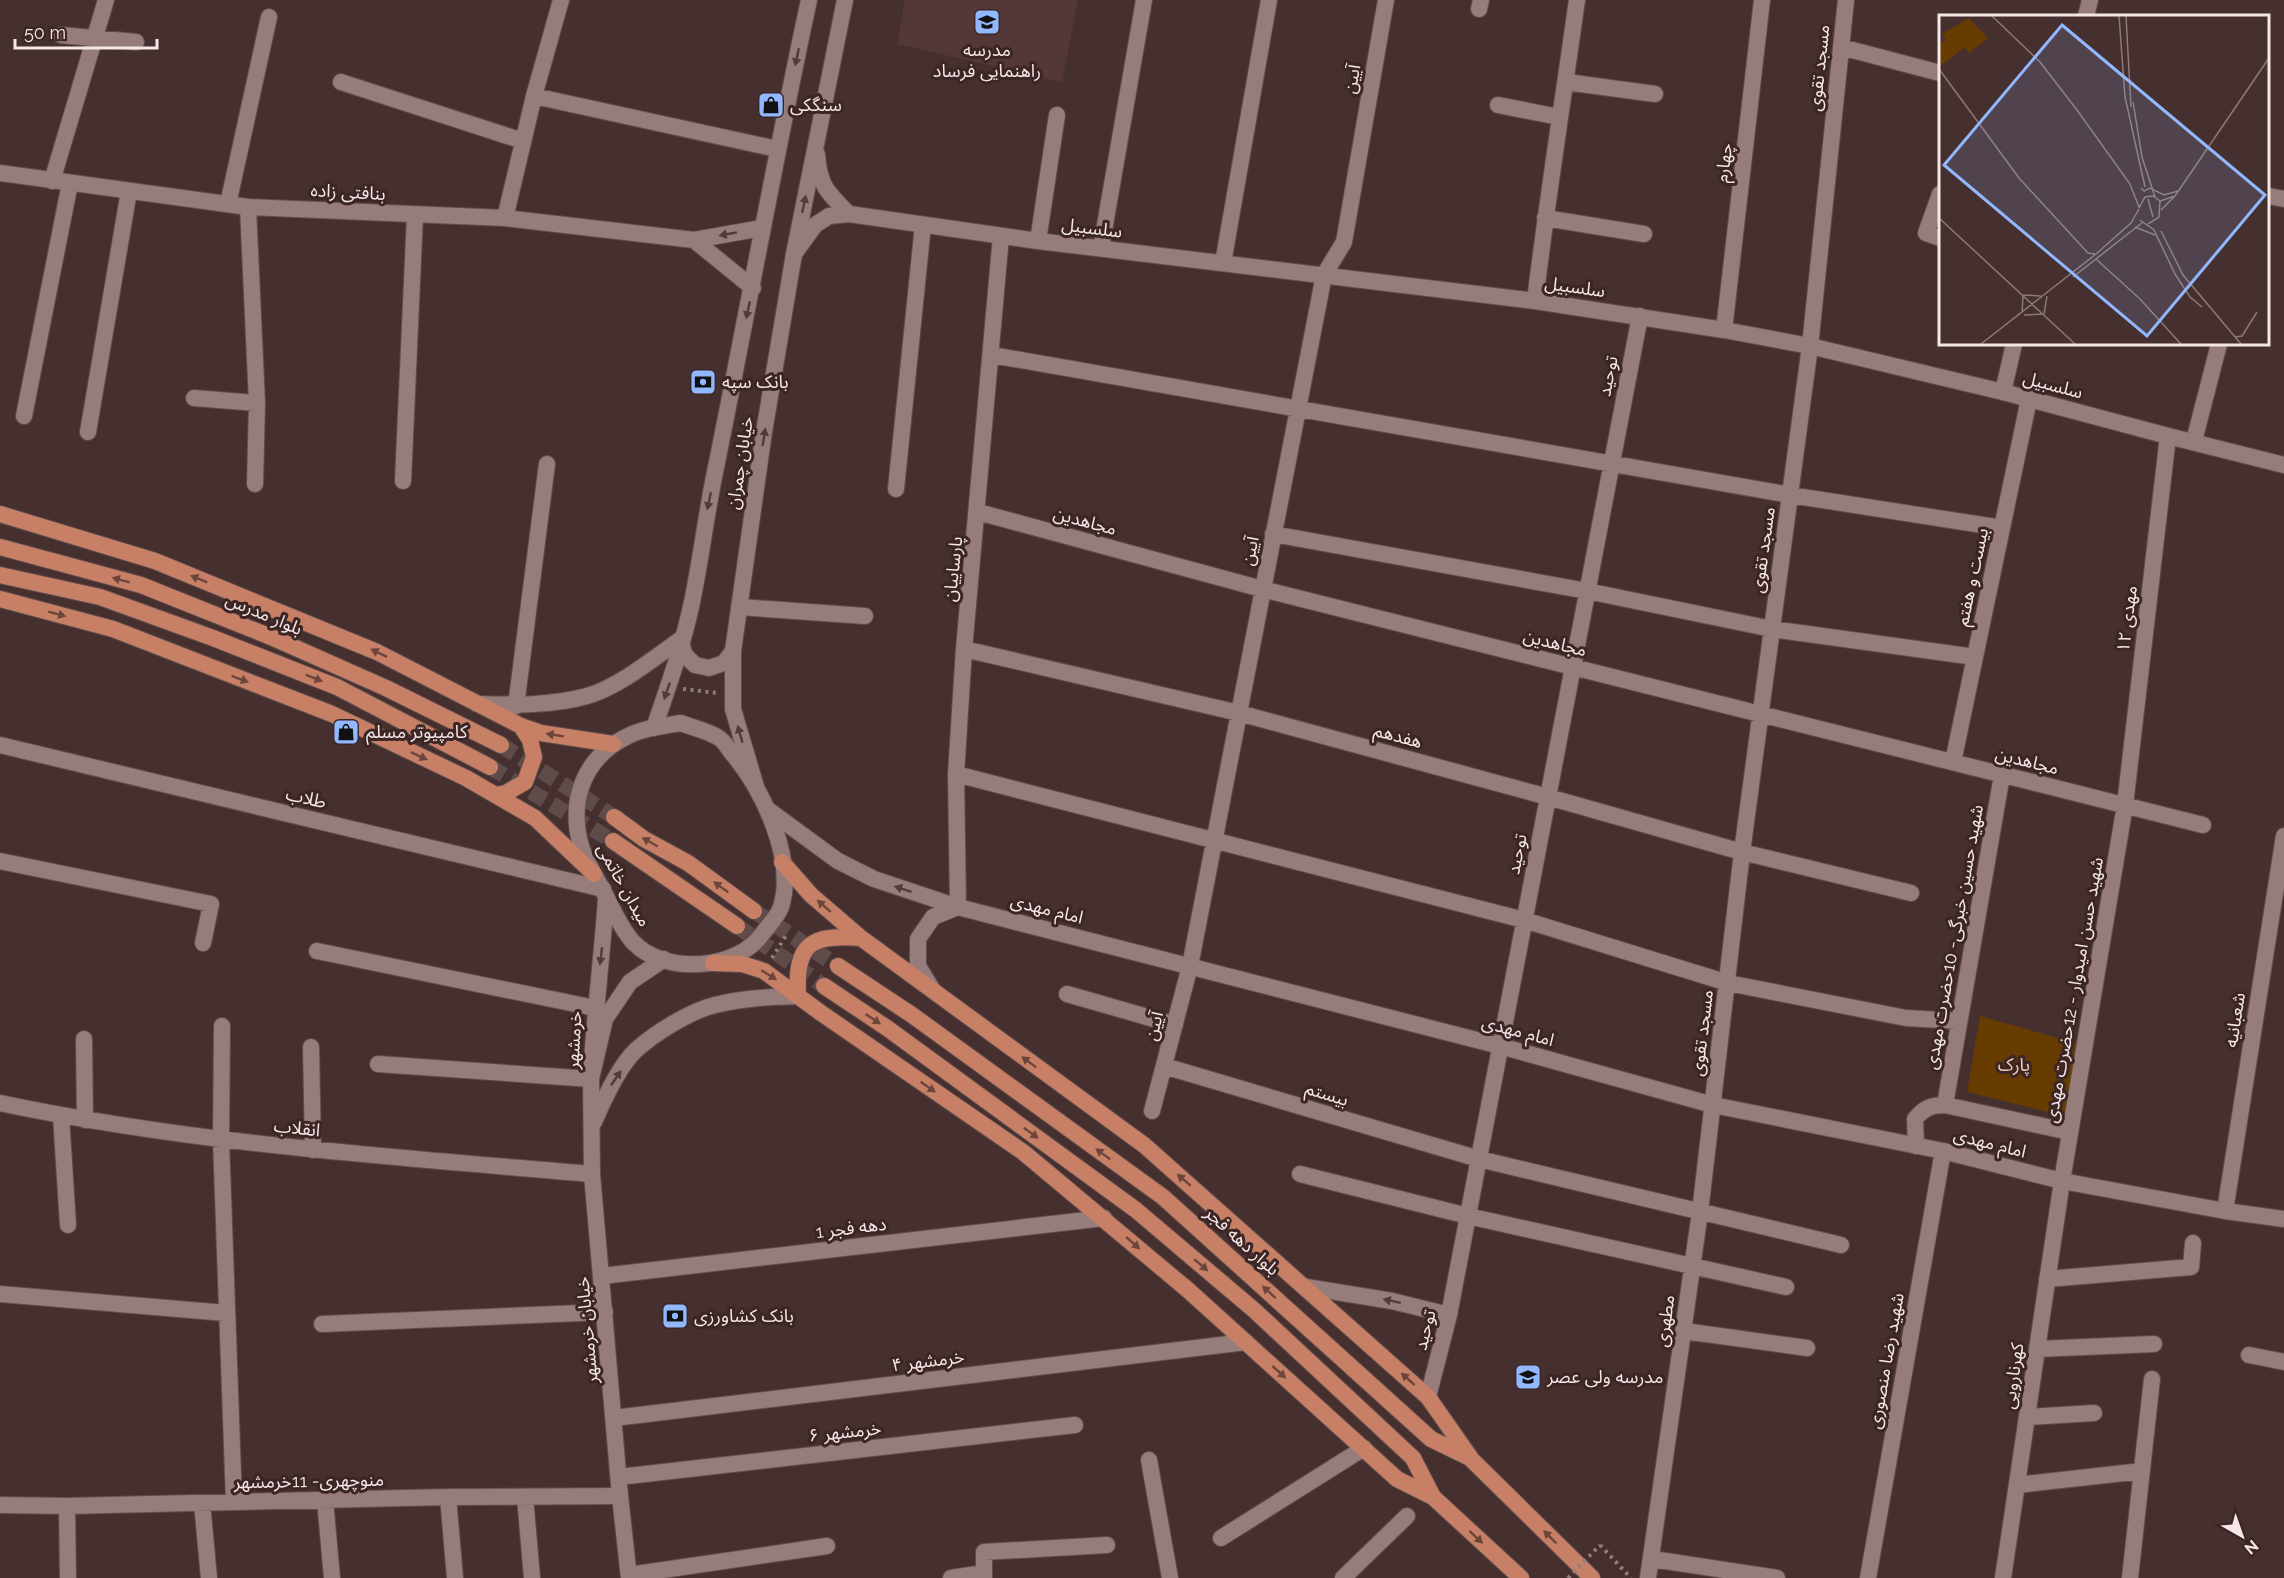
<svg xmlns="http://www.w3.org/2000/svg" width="2284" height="1578" font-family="Raleway,'Noto Sans Arabic',sans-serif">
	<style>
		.built { fill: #543838 }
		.green { fill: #663c00 }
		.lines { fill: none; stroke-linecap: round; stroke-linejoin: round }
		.primary-tunnel { stroke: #604b4b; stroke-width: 16; stroke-dasharray: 16 8; stroke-linecap: butt }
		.minor-casing { stroke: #604d4d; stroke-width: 18 }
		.tertiary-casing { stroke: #604d4d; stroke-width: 18 }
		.secondary-casing { stroke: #604d4d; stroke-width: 18 }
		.primary-casing { stroke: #604d4d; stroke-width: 18 }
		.path { stroke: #907d7d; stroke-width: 4; stroke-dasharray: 3 4.5; stroke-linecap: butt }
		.minor { stroke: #967c7b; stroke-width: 16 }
		.tertiary { stroke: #967c7b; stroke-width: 16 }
		.secondary { stroke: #967c7b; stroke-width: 16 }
		.primary { stroke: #c78065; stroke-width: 16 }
		.path-bridge { stroke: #907d7d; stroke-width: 4; stroke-dasharray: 3 4.5; stroke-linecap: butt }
		.oneway { fill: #523b3a }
		.oneway2 { fill: #6c453b }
		.labels { text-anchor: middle; stroke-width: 6; stroke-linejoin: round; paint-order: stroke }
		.poi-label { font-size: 18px; fill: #f6e7e7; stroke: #3b2525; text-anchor: start }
		.street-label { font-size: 18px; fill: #f6e7e7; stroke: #3b2525 }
		.park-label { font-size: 18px; fill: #f5d0ab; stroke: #3b2525 }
		.inset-road { fill: none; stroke: #8c7979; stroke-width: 1.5 }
		.view { fill: #91b8fd; fill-opacity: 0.15; stroke: #91b8fd; stroke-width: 3 }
		.inset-edge { fill: none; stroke: #f6e7e7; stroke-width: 3 }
	</style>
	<rect width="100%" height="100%" fill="#462f2f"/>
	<path class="built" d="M905,0H1078L1062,82L897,44Z"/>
	<path class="green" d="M1980,1016L2079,1044L2068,1117L1967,1092Z"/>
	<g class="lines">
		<path class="primary-tunnel" d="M501,745L614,817
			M490,767L613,841
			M754,911L838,966
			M737,926L824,986"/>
		<defs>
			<path id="minor" d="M1479,9L1481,0
				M2086,16L2090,0
				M61,35L136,42
				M1841,47L1940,73
				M341,82L523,141
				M1566,82L1655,94
				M534,96L777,149
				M1498,105L1559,117
				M52,181L106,0
				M1940,194L1926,233L1940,238
				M2268,196L2284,199
				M228,204L269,17
				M248,207L257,403L255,484
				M505,218L534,96L561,0
				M1545,218L1644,234
				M1038,241L1057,115
				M1101,248L1144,0
				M1223,263L1269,0
				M1535,301C1547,200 1563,101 1577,0
				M1724,330L1762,0
				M992,355L1790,495L2002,528
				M2003,392L2014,344
				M194,398L257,403
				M24,416L70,183
				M88,432L129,191
				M2194,441L2219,344
				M403,481L415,215
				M896,489L923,225
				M978,512L1262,589L2203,825
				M1273,534L1587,591L1772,629L1975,657
				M739,607L865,616
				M964,649L1239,713L1548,797L1742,852L1911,893
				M516,706L547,464
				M0,745L603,889
				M1953,762L2029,399
				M956,774L1524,920L1728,983L1906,1018L1958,1021
				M0,861L211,904L203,943
				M958,907L956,774L964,649L1001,236
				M317,951L595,1008
				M1067,994L1175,1025
				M222,1026L221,1140L234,1502
				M84,1039L85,1120
				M311,1047L313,1150
				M378,1064L591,1079
				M1164,1066L1479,1159L1841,1245
				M0,1103C195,1144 394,1157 592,1174
				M1945,1105L2002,775
				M1152,1111L1190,966L1324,275L1344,242L1386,0
				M61,1116L68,1225
				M1916,1146L1915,1119C1924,1108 1931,1105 1945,1105L2070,1132
				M1300,1174L1468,1216L1786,1287
				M2225,1211L2284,836
				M602,1276L1104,1218
				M2047,1279L2191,1267L2193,1243
				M1306,1287L1392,1301L1449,1315
				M0,1294L226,1313
				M322,1324L605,1312
				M1684,1331L1807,1348
				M2037,1349L2154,1344
				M2249,1355L2284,1362
				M1428,1397L1449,1315L1640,316
				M2027,1417L2094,1413
				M614,1418L1246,1342
				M1149,1460L1170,1578
				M619,1477L1075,1425
				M2017,1485L2142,1471
				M448,1497L455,1578
				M525,1497L532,1578
				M325,1500L332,1578
				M202,1503L209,1578
				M0,1505L67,1506L448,1497L620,1496
				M67,1506L68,1578
				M1221,1538L1364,1448
				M1652,1559L1777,1578
				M629,1575L827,1546
				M951,1578L984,1573
				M984,1578V1552L1107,1545
				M1343,1578L1407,1516
				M1648,1578L1700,1212L1742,852L1810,346L1846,0
				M1868,1578L1943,1151
				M2003,1578L2062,1181L2125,805L2168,436
				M2130,1578L2152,1379"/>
			<path id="tertiary" d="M817,154C819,186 828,193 849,214
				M794,254L815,225L829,216L849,214L1038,241L1535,301L1724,330L1810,346L2003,392L2168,436L2284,465"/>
			<path id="secondary" d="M0,173L248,207L505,218L694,240L762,228
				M694,240L753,288
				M477,704C513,705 551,706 587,696C619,687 654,658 681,639L684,654L695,665L709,668L724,663L733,651
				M681,723C693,728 709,731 719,738C724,741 728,748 731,752C762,788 796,858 781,907C778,916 769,925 763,933C737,971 664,975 633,942C620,928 610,903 601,887C594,874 585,860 581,846C568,800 584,757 628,736C644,728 663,726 681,723Z
				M654,728C668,687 683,645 692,602C701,559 706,515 715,472C747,315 775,157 809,0
				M757,790L733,709V651L764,432L794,254L845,0
				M767,809L838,861L874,879L958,907L1500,1046L1713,1105L1943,1151L2062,1181L2225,1211L2284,1219
				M606,898C602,959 594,1018 591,1079L605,1019L630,982L664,959
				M932,989L918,966V939L933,917L958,907
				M591,1079L592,1174L620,1496L629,1578
				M594,1122C603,1101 619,1066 636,1050C655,1033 690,1011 715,1005C743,998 770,997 798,996"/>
			<path id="primary" d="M0,514L155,561L377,652L521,726L541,733L613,744
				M0,547L141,585L271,637L386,688L501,745
				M0,575L100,597L213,638L337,687L490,767
				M0,599L113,629L332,714L466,778L535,818L594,874
				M496,795L506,793L525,782L534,757L530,740L521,726
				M614,817L644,839L688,863L754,911
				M613,841L737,926
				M782,862L811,895L861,938L1144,1145L1428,1397L1470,1457
				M713,963L742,964L764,971L821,1013L1023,1152L1188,1290L1397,1479L1433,1497
				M838,966L912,1015L1163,1197L1431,1439L1470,1458L1592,1578
				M824,986L887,1028L1136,1210L1254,1310L1413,1458L1433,1497L1521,1578
				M798,996C795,943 811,934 861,938"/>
		</defs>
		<use href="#minor" class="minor-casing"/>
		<use href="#tertiary" class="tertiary-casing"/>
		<use href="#secondary" class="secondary-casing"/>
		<use href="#primary" class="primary-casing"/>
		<path class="path" d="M683,689L717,693
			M772,958L787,934
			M1600,1545L1631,1578"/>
		<use href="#minor" class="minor"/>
		<use href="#tertiary" class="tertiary"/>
		<use href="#secondary" class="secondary"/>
		<use href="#primary" class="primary"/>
		<path class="path-bridge" d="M1568,1578L1600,1545"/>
	</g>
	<defs><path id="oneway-solid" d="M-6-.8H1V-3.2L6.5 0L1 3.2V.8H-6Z" transform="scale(1.5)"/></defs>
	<g class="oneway">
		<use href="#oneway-solid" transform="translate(797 57) rotate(102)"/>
		<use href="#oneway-solid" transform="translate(804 204) rotate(-78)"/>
		<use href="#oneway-solid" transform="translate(728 234) rotate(170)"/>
		<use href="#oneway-solid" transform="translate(748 310) rotate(102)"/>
		<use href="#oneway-solid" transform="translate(764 437) rotate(-81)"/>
		<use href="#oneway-solid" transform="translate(709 501) rotate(102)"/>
		<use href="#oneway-solid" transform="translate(667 691) rotate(109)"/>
		<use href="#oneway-solid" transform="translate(740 734) rotate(-106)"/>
		<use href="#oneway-solid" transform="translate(903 889) rotate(-162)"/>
		<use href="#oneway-solid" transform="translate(601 956) rotate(97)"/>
		<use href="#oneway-solid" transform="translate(616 1078) rotate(-56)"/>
		<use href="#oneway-solid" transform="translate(1392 1301) rotate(-168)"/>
	</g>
	<g class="oneway2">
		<use href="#oneway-solid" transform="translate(199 579) rotate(-158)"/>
		<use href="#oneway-solid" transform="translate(121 580) rotate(-165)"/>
		<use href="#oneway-solid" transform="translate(57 614) rotate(15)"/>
		<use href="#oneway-solid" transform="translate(379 653) rotate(-154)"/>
		<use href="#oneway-solid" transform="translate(314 678) rotate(22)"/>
		<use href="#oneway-solid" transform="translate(240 679) rotate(21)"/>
		<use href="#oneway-solid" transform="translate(555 735) rotate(-171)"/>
		<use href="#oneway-solid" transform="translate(419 756) rotate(25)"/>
		<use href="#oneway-solid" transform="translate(650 842) rotate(-150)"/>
		<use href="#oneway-solid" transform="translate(721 887) rotate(-144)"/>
		<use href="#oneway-solid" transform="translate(824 906) rotate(-139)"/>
		<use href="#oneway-solid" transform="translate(769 975) rotate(32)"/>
		<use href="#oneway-solid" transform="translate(873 1019) rotate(34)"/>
		<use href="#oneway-solid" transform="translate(1029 1062) rotate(-143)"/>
		<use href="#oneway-solid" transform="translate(928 1087) rotate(35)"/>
		<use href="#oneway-solid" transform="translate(1031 1133) rotate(36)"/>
		<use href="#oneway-solid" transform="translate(1103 1154) rotate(-144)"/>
		<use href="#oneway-solid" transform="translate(1184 1180) rotate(-139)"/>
		<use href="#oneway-solid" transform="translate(1133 1243) rotate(41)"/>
		<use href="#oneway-solid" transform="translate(1201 1265) rotate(41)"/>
		<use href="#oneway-solid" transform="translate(1269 1292) rotate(-138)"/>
		<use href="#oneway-solid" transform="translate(1279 1372) rotate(42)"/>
		<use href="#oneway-solid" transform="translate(1408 1379) rotate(-138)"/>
		<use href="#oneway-solid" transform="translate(1476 1537) rotate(43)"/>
		<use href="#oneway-solid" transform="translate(1550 1537) rotate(-135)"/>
	</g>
	<defs>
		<symbol id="school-square" viewBox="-11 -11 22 22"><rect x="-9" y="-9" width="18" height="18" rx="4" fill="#91b8fd" stroke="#3b2525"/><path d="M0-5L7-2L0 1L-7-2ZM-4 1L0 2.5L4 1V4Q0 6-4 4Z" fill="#111"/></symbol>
		<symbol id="shop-square" viewBox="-11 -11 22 22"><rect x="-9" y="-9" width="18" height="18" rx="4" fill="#91b8fd" stroke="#3b2525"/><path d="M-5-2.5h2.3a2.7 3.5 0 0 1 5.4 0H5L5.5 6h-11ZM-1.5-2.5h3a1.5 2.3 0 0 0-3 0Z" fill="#111"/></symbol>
		<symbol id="bank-square" viewBox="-11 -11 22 22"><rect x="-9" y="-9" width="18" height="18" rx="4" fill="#91b8fd" stroke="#3b2525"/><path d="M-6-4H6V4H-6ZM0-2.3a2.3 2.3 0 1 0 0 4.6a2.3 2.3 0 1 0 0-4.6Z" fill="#111"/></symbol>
	</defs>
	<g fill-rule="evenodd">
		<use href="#school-square" x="972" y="7" width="30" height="30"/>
		<use href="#shop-square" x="756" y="90" width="30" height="30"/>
		<use href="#bank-square" x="688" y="367" width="30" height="30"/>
		<use href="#shop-square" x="331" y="717" width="30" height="30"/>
		<use href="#bank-square" x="660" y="1301" width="30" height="30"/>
		<use href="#school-square" x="1513" y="1362" width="30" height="30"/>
	</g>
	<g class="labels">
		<g class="poi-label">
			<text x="987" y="56" text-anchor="middle">مدرسه<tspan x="987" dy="21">راهنمایی فرساد</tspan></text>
			<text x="790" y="111">سنگکی</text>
			<text x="722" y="388">بانک سپه</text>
			<text x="366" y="738">کامپیوتر مسلم</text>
			<text x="694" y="1322">بانک کشاورزی</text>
			<text x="1547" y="1383">مدرسه ولی عصر</text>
		</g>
		<g class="street-label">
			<text transform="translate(1819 68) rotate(-84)" y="6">مسجد تقوی</text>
			<text transform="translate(1352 79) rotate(-80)" y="6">آیین</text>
			<text transform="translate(1724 163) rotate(-83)" y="6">چهارم</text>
			<text transform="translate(348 192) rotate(3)" y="6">بنافتی زاده</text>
			<text transform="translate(1092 228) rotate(7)" y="6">سلسبیل</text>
			<text transform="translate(1575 287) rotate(8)" y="6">سلسبیل</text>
			<text transform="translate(1608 376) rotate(-79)" y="6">توحید</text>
			<text transform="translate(2053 385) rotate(15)" y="6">سلسبیل</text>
			<text transform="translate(740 463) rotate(-81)" y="6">خیابان چمران</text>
			<text transform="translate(1085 521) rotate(15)" y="6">مجاهدین</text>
			<text transform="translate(1763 550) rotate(-82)" y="6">مسجد تقوی</text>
			<text transform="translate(1250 551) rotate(-79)" y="6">آیین</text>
			<text transform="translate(953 569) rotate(-84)" y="6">پارساییان</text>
			<text transform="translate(1972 577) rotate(-78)" y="6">بیست و هفتم</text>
			<text transform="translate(264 614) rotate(23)" y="6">بلوار مدرس</text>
			<text transform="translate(2127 619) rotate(-83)" y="6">مهدی ۱۲</text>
			<text transform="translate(1555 643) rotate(14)" y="6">مجاهدین</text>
			<text transform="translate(1398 736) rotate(15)" y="6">هفدهم</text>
			<text transform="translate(2027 761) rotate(14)" y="6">مجاهدین</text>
			<text transform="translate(306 798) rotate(13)" y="6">طلاب</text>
			<text transform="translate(1517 854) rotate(-79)" y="6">توحید</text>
			<text transform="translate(624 885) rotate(61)" y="6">میدان خاتمی</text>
			<text transform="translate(1047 909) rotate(14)" y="6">امام مهدی</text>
			<text transform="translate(1954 937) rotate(-80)" y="6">شهید حسین خبرگی- 10حضرت مهدی</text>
			<text transform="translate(2074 990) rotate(-80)" y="6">شهید حسن امیدوار - 12حضرت مهدی</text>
			<text transform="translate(2235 1020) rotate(-81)" y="6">شعبانیه</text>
			<text transform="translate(1154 1026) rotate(-76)" y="6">آیین</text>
			<text transform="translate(1518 1031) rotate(15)" y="6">امام مهدی</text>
			<text transform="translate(1702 1033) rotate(-83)" y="6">مسجد تقوی</text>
			<text transform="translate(574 1040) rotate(-87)" y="6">خرمشهر</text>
			<text transform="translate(1327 1094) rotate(17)" y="6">بیستم</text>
			<text transform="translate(297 1128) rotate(6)" y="6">انقلاب</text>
			<text transform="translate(1990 1143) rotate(14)" y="6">امام مهدی</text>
			<text transform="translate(851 1228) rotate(-7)" y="6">دهه فجر 1</text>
			<text transform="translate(1242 1241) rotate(42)" y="6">بلوار دهه فجر</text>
			<text transform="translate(1665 1321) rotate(-82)" y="6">مطهری</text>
			<text transform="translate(587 1330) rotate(-95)" y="6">خیابان خرمشهر</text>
			<text transform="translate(1425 1330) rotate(-76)" y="6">توحید</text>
			<text transform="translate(928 1361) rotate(-7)" y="6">خرمشهر ۴</text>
			<text transform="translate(1886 1361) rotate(-80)" y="6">شهید رضا منصوری</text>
			<text transform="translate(2013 1376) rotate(-82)" y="6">کهرنارویی</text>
			<text transform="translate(845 1432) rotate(-6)" y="6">خرمشهر ۶</text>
			<text transform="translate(309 1481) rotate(-1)" y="6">منوچهری- 11خرمشهر</text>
		</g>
		<g class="park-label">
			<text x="2014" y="1071">پارک</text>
		</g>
	</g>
	<g transform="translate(1939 15)">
		<rect width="330" height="330" fill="#462f2f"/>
		<path d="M30,3L49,23L30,38L26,32L0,52V29L7,25L3,19Z" fill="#663c00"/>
		<path class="inset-road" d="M53,1L101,47L138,95L191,169L200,192M180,1L186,82L206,172M187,1L192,92M0,54L80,163L149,238L156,239M194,87L203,142L216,182M202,173L205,176L211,173L225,180L239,176M236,181L330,43M209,184L214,202M221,186L236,181L222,195M200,193L206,182L214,181L221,186L220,202L209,209M0,203L136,329M201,205L215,215L236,259L251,282L263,292M196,212L216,220M222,216L244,260L302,329M157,244L201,284L242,329M134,262L204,207M83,298L84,280L102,281M85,300L105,299L108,281M296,322L303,321L318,297M42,329L157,239L192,208L200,194"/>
		<path class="view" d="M123,10L326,180L208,321L5,150Z"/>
		<rect width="330" height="330" class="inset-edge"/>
	</g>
	<g transform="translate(2242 1536) rotate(140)" stroke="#3b2525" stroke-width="4.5" paint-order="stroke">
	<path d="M0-4.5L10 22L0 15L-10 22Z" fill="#f6e7e7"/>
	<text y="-9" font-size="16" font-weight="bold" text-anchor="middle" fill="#f6e7e7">N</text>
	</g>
	<path d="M15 39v9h142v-9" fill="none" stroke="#f6e7e7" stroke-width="3"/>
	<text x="24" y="39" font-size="18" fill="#f6e7e7" stroke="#3b2525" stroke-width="4.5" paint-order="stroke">50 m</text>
</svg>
